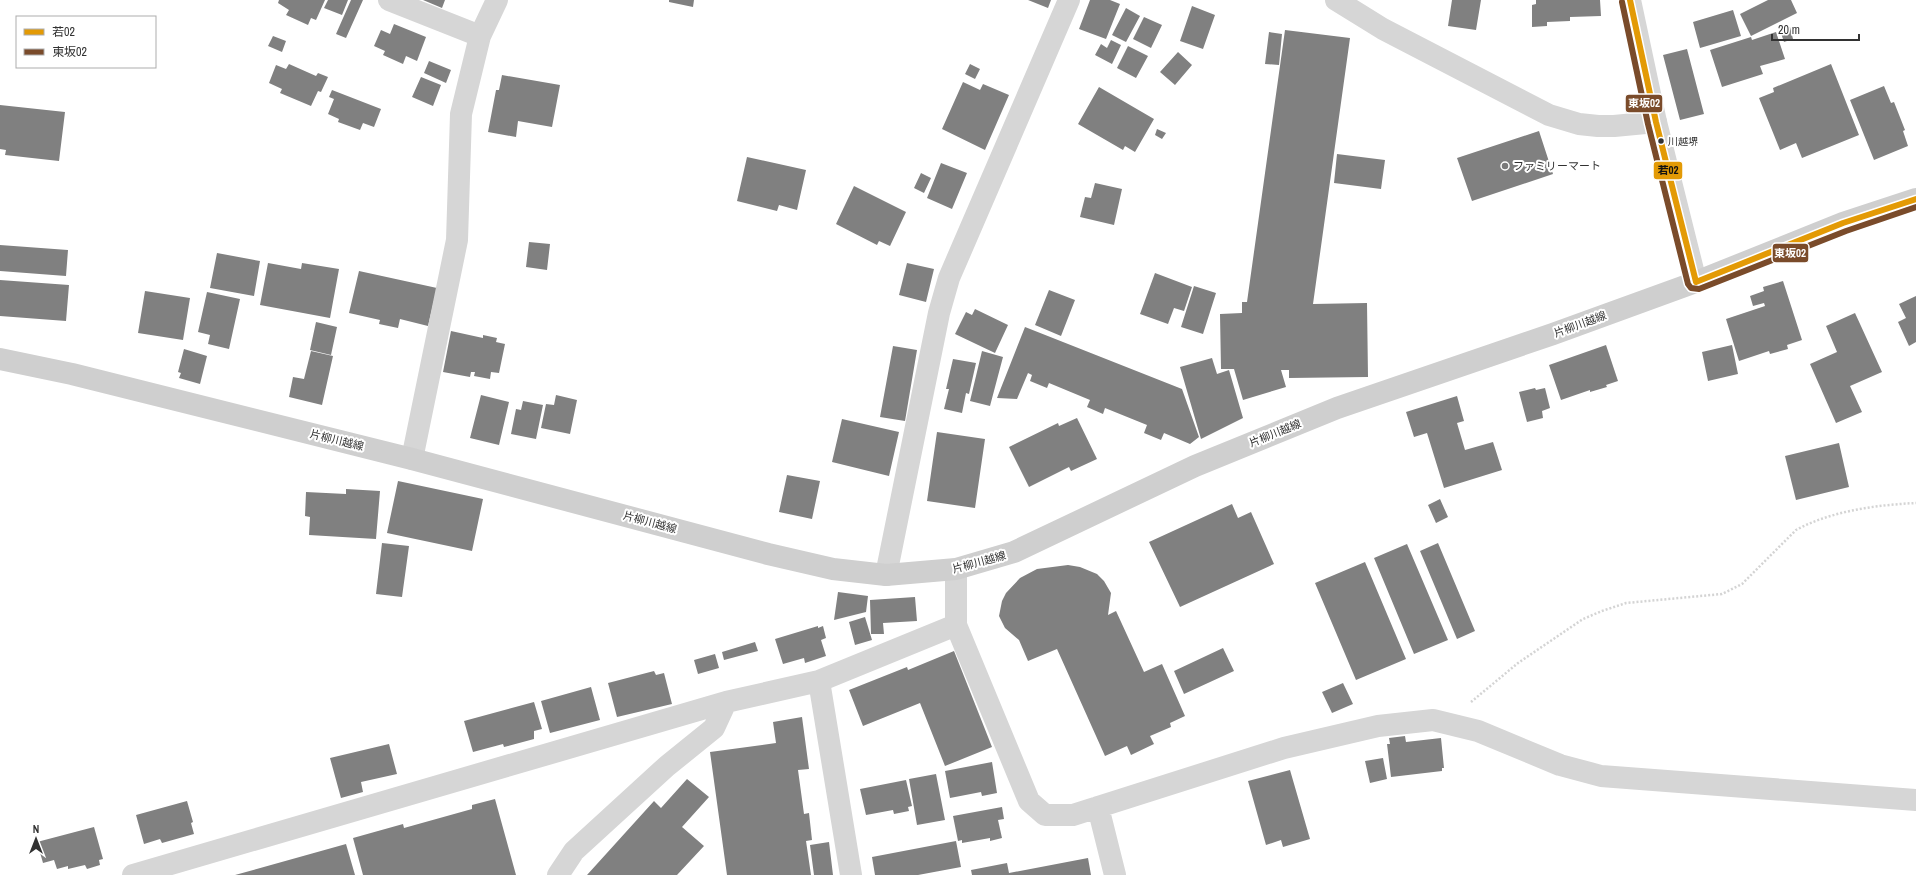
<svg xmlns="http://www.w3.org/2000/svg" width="1916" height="875" font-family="'Archivo Narrow','Noto Sans JP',sans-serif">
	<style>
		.building { fill: #808080 }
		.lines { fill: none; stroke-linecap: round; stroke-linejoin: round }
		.path { stroke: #d4d4d4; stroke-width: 2.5; stroke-dasharray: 2 2; stroke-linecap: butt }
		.minor { stroke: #d6d6d6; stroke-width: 22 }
		.tertiary { stroke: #d6d6d6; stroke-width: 22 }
		.secondary { stroke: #cfcfcf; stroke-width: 22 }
		.bus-1-casing { stroke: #fff; stroke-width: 9 }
		.bus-2-casing { stroke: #fff; stroke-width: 9 }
		.bus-1 { stroke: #e39a05; stroke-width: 6 }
		.bus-2 { stroke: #7a4b2a; stroke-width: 6 }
		.bus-dot { fill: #323232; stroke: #fff; stroke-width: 1.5 }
		.poi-dot { fill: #7a7a7a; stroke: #fff; stroke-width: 1.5 }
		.labels { text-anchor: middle; stroke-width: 4; stroke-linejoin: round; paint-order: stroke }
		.bus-label { font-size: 10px; fill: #323232; stroke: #fff; text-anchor: start }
		.poi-label { font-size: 11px; fill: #323232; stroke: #fff; text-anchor: start }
		.street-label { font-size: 11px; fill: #323232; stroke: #fff }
		.line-badge { stroke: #fff; stroke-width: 1.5 }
		.badge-label { font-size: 11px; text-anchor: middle; font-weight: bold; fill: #fff }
		.pale-badge-label { font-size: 11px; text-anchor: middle; font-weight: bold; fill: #111 }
	</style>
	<rect width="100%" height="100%" fill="#fff"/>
	<path class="building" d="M279,0H325L316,20L311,18L308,25L286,15L289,10L278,3Z
		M328,0H348L342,15L324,8Z
		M351,0H363L346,38L336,34Z
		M423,0H445L442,8Z
		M669,0H694L693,7L669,2Z
		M1028,0H1051L1048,8Z
		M1090,0H1110L1120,4L1106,39L1079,29Z
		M1452,0H1481L1476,30L1448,26Z
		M1536,0H1600L1601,16L1570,17V21L1547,22V26L1532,27V5L1536,4Z
		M1768,0H1791L1797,13L1751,36L1740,14Z
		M1192,6L1215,15L1203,49L1180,41Z
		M1126,8L1140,16L1126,42L1112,35Z
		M1733,10L1741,36L1700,48L1693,22Z
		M1144,17L1162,25L1151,48L1133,39Z
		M394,24L426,37L417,61L406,56L403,64L383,55L385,51L374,46L381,30L390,34Z
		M1790,27L1793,39L1784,42L1780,30Z
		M1285,30L1350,38L1313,304L1367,303L1368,377L1289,378V370H1281L1286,387L1243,400L1234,369H1221L1220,314L1242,313V302H1247Z
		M1269,32L1282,34L1279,65L1265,64Z
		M1776,32L1785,59L1760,66L1763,74L1722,87L1710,50L1751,37L1752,40Z
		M273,36L286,41L282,52L268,46Z
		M1111,40L1121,45L1112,64L1095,55L1101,44L1107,48Z
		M1128,46L1148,56L1136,78L1117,68Z
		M1687,49L1704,114L1680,120L1663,55Z
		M1178,52L1192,65L1175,85L1160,72Z
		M429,61L451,70L446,83L424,73Z
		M289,64L316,76L318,73L328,77L321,92L318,91L311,106L280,93L282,89L269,83L276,65L286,69Z
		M970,64L980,69L975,79L965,74Z
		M1831,64L1859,135L1802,158L1796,143L1780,150L1759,98L1774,92L1773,88Z
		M502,75L560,85L552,127L518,121L516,137L488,132L496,90H499Z
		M421,77L441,85L433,106L412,97Z
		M963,82L980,90L983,84L1009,95L985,150L942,129Z
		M1884,86L1891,103L1894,102L1905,130L1903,131L1908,146L1874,160L1850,100Z
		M1099,87L1154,119L1135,152L1125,146L1123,150L1078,124Z
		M332,90L381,109L374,127L363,123L360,130L338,122L339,119L328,114L334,99L329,97Z
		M0,105L65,112L59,161L5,155L6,150L0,149Z
		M1157,129L1166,133L1162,139L1155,135Z
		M1539,131L1553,174L1472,201L1457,158Z
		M1337,154L1385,160L1381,189L1334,183Z
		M747,157L806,170L797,210L779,205L777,211L737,201Z
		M941,163L967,173L952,209L927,198Z
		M921,173L931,178L924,193L914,188Z
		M1095,183L1122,189L1114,225L1080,217L1085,197L1091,198Z
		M854,186L906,212L890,246L879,241L877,245L836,224Z
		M529,242L550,244L547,270L526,267Z
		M0,245L68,250L66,276L0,271Z
		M217,253L260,261L254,296L210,288Z
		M268,263L301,269L302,263L339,269L330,318L260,305Z
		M907,263L934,269L926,302L899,295Z
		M359,271L437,288L428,326L400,319L398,328L379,324L380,320L349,313Z
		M1155,273L1192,287L1184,311L1174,308L1168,324L1140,314Z
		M0,280L69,285L66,321L0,316Z
		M1783,281L1802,340L1787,345L1788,349L1770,354L1769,351L1739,361L1726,319L1765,306L1764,303L1753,306L1750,296L1764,291L1763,287Z
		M1194,286L1216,293L1203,334L1181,327Z
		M1049,290L1075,300L1061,336L1035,325Z
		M145,291L190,298L183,340L138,333Z
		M207,292L240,299L229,349L208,344L210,335L198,332Z
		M1916,296V342L1909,346L1898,322L1906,318L1899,304Z
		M975,309L1008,325L995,353L955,334L966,312L972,315Z
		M1855,313L1882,372L1850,386L1862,412L1836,423L1810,364L1837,352L1826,326Z
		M316,322L337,327L331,355L310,350Z
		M1025,327L1182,389L1199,437L1190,444L1164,433L1161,440L1144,433L1147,425L1105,408L1103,414L1087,407L1090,400L1049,383L1047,388L1030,381L1032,375L1028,373L1017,399L997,398Z
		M451,331L483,338V335L497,338L496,342L505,344L499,373L491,372L490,379L474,376L475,372H471L470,377L443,372Z
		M1606,345L1618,381L1606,385L1607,387L1590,392V390L1561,400L1549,365Z
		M1732,345L1738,374L1708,381L1702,352Z
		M893,346L917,350L905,421L880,417Z
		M184,349L207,356L200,384L179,378L181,373L178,372Z
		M311,351L333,356L322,405L289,397L293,377L304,379Z
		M982,351L1003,357L990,406L970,401Z
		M1212,358L1217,374L1229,370L1243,418L1201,439L1180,367Z
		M953,359L976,363L969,394L966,393L962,413L944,409L949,389H946Z
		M1535,388L1536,390L1545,388L1550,408L1542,411L1543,418L1527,422L1519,392Z
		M481,395L509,402L499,445L470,438Z
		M556,395L577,400L570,434L541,428L546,404L554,405Z
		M1457,396L1464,421L1457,423L1465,450L1493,442L1502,470L1444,488L1427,433L1414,437L1406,412Z
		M523,401L543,405L536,439L511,434L516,409L521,410Z
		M1077,418L1097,459L1071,471L1069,467L1029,487L1009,447L1058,423L1059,426Z
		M842,419L899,432L889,476L832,462Z
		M937,432L985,439L975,508L927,501Z
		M1839,443L1849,487L1796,500L1785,456Z
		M787,475L820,481L812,519L779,512Z
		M398,481L483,499L472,551L387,533Z
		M346,489L380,491L376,539L309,535L310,517L305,516L306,492L346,494Z
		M1440,499L1448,517L1436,523L1428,505Z
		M1232,504L1238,518L1251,512L1274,564L1180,607L1149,542Z
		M382,543L409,546L402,597L376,594Z
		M1438,543L1475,631L1457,639L1420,551Z
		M1407,544L1448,640L1414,654L1374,558Z
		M1365,562L1406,659L1356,680L1315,583Z
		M1068,565L1080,567L1097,574L1104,581L1111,593L1108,615L1116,611L1144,672L1162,664L1185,716L1170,723L1171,727L1150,736L1154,744L1131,755L1127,746L1105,756L1057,649L1028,661L1019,640L1005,628L999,616L1002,601L1006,593L1020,578L1037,569Z
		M838,592L868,596L866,612L834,620Z
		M915,597L917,621L883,623L884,634H871L870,600Z
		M865,617L872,640L855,645L849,622Z
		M818,626V628L823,626L826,638L821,640L826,656L805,663L804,658L783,664L775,639Z
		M755,642L758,651L724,660L722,652Z
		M1223,648L1234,671L1184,694L1174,671Z
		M954,651L992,747L945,766L920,703L863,726L849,690L907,667L908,670Z
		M715,654L719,668L698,674L694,660Z
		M654,671L656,675L664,673L672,704L617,717L608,683Z
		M1343,683L1353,704L1332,713L1322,692Z
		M591,687L600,720L550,733L541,701Z
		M534,702L542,729L534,731V739L504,747L503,744L473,752L464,721Z
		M802,717L809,769L798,770L804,814L809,813L812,840L806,841L811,875H727L710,752L776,743L773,722Z
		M1405,736L1406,742L1441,738L1444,768H1442V771L1391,777L1387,744H1390L1389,738Z
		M389,744L397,774L361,782L363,792L341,798L330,758Z
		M1383,758L1387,779L1370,783L1365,761Z
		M992,762L997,793L982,796L981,792L950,798L945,771Z
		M1290,770L1310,839L1283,847L1281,840L1266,845L1248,781Z
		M936,774L945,820L917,825L909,779Z
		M687,779L709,797L682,827L704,846L677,875H587L654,801L661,808Z
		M906,780L912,806L908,807L909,811L894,814L893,810L866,815L860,789Z
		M495,799L516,875H363L353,838L403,824L404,828L472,809V805Z
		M187,801L193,822L191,823L194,834L162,843L160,839L144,844L136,815Z
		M1002,807L1004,819L998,820L1002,838L990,841V838L962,843V840L958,841L953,816Z
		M94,827L103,859L99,860L100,865L87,869L85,865L68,869V866L57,869L54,860L43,863L37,842Z
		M956,841L961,867L918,875H875L872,857Z
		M829,842L833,875H814L810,845Z
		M346,844L355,875H235Z
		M1088,858L1091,875H972L971,870L1007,863L1009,873Z"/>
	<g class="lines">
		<path class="path" d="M1471,702L1518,663L1583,619L1602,611L1626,603L1722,594L1742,584L1796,530C1831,511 1876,505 1916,503"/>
		<path class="minor" d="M389,0L480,36
			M1336,0L1383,29L1549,115L1579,124L1598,126H1614L1656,122
			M412,459L457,240L461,114L480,36L497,0
			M956,569V625L1029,801L1045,815H1073L1284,748L1378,726L1433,720L1478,731L1560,765L1601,776L1916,800
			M886,575L939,313L949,278L1069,0
			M819,681L851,875
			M1098,807L1115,875
			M133,875L726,702L819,681L956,625
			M558,875L574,851L667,766L714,728L726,702"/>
		<path class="tertiary" d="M1630,0L1656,122L1696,282"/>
		<path class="secondary" d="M0,359L72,374L412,459L768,554L833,569L886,575L956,569L1014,552L1195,466L1337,408L1553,334L1696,282L1843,223L1916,199"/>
		<defs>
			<path id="bus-1" d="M1630,0L1656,122L1696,282
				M1696,282L1843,223L1916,199"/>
			<path id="bus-2" d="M1622,2L1648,124L1688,284L1691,288L1699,289L1846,231L1916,207"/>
		</defs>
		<use href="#bus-1" class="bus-1-casing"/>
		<use href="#bus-2" class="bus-2-casing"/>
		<use href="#bus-1" class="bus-1"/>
		<use href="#bus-2" class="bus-2"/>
	</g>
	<circle class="bus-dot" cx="1661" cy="141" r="3.5"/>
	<circle class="poi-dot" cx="1505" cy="166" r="4"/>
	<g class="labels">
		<g class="bus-label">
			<text x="1668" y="145">川越堺</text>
		</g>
		<g class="poi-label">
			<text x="1513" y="170">ファミリーマート</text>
		</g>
		<g class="street-label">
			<text transform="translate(1580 324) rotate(-20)" y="4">片柳川越線</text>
			<text transform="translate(1275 433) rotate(-22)" y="4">片柳川越線</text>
			<text transform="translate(337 440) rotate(14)" y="4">片柳川越線</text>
			<text transform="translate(650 522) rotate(15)" y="4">片柳川越線</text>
			<text transform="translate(979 562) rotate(-15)" y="4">片柳川越線</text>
		</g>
	</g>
	<g class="line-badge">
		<rect x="1625" y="94" width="38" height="19" rx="4" fill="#7a4b2a"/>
		<rect x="1653" y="161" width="30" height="19" rx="4" fill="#e39a05"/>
		<rect x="1772" y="243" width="37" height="20" rx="4" fill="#7a4b2a"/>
	</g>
	<g class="badge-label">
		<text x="1644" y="107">東坂02</text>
		<text x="1790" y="257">東坂02</text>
	</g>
	<g class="pale-badge-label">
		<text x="1668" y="174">若02</text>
	</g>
	<rect x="16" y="16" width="140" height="52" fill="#ffffff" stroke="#adadad"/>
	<rect x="24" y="29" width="20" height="6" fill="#e39a05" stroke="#adadad"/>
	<text x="52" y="36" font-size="12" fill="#323232">若02</text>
	<rect x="24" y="49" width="20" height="6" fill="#7a4b2a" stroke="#adadad"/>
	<text x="52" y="56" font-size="12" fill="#323232">東坂02</text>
	<g transform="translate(36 839)" stroke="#ffffff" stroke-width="3" paint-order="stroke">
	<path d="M0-3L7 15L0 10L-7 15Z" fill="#323232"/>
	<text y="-6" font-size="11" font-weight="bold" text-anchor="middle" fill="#323232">N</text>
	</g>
	<path d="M1772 34v6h87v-6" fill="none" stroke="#323232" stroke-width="2"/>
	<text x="1778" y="34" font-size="12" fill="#323232" stroke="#ffffff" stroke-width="3" paint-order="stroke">20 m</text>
</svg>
